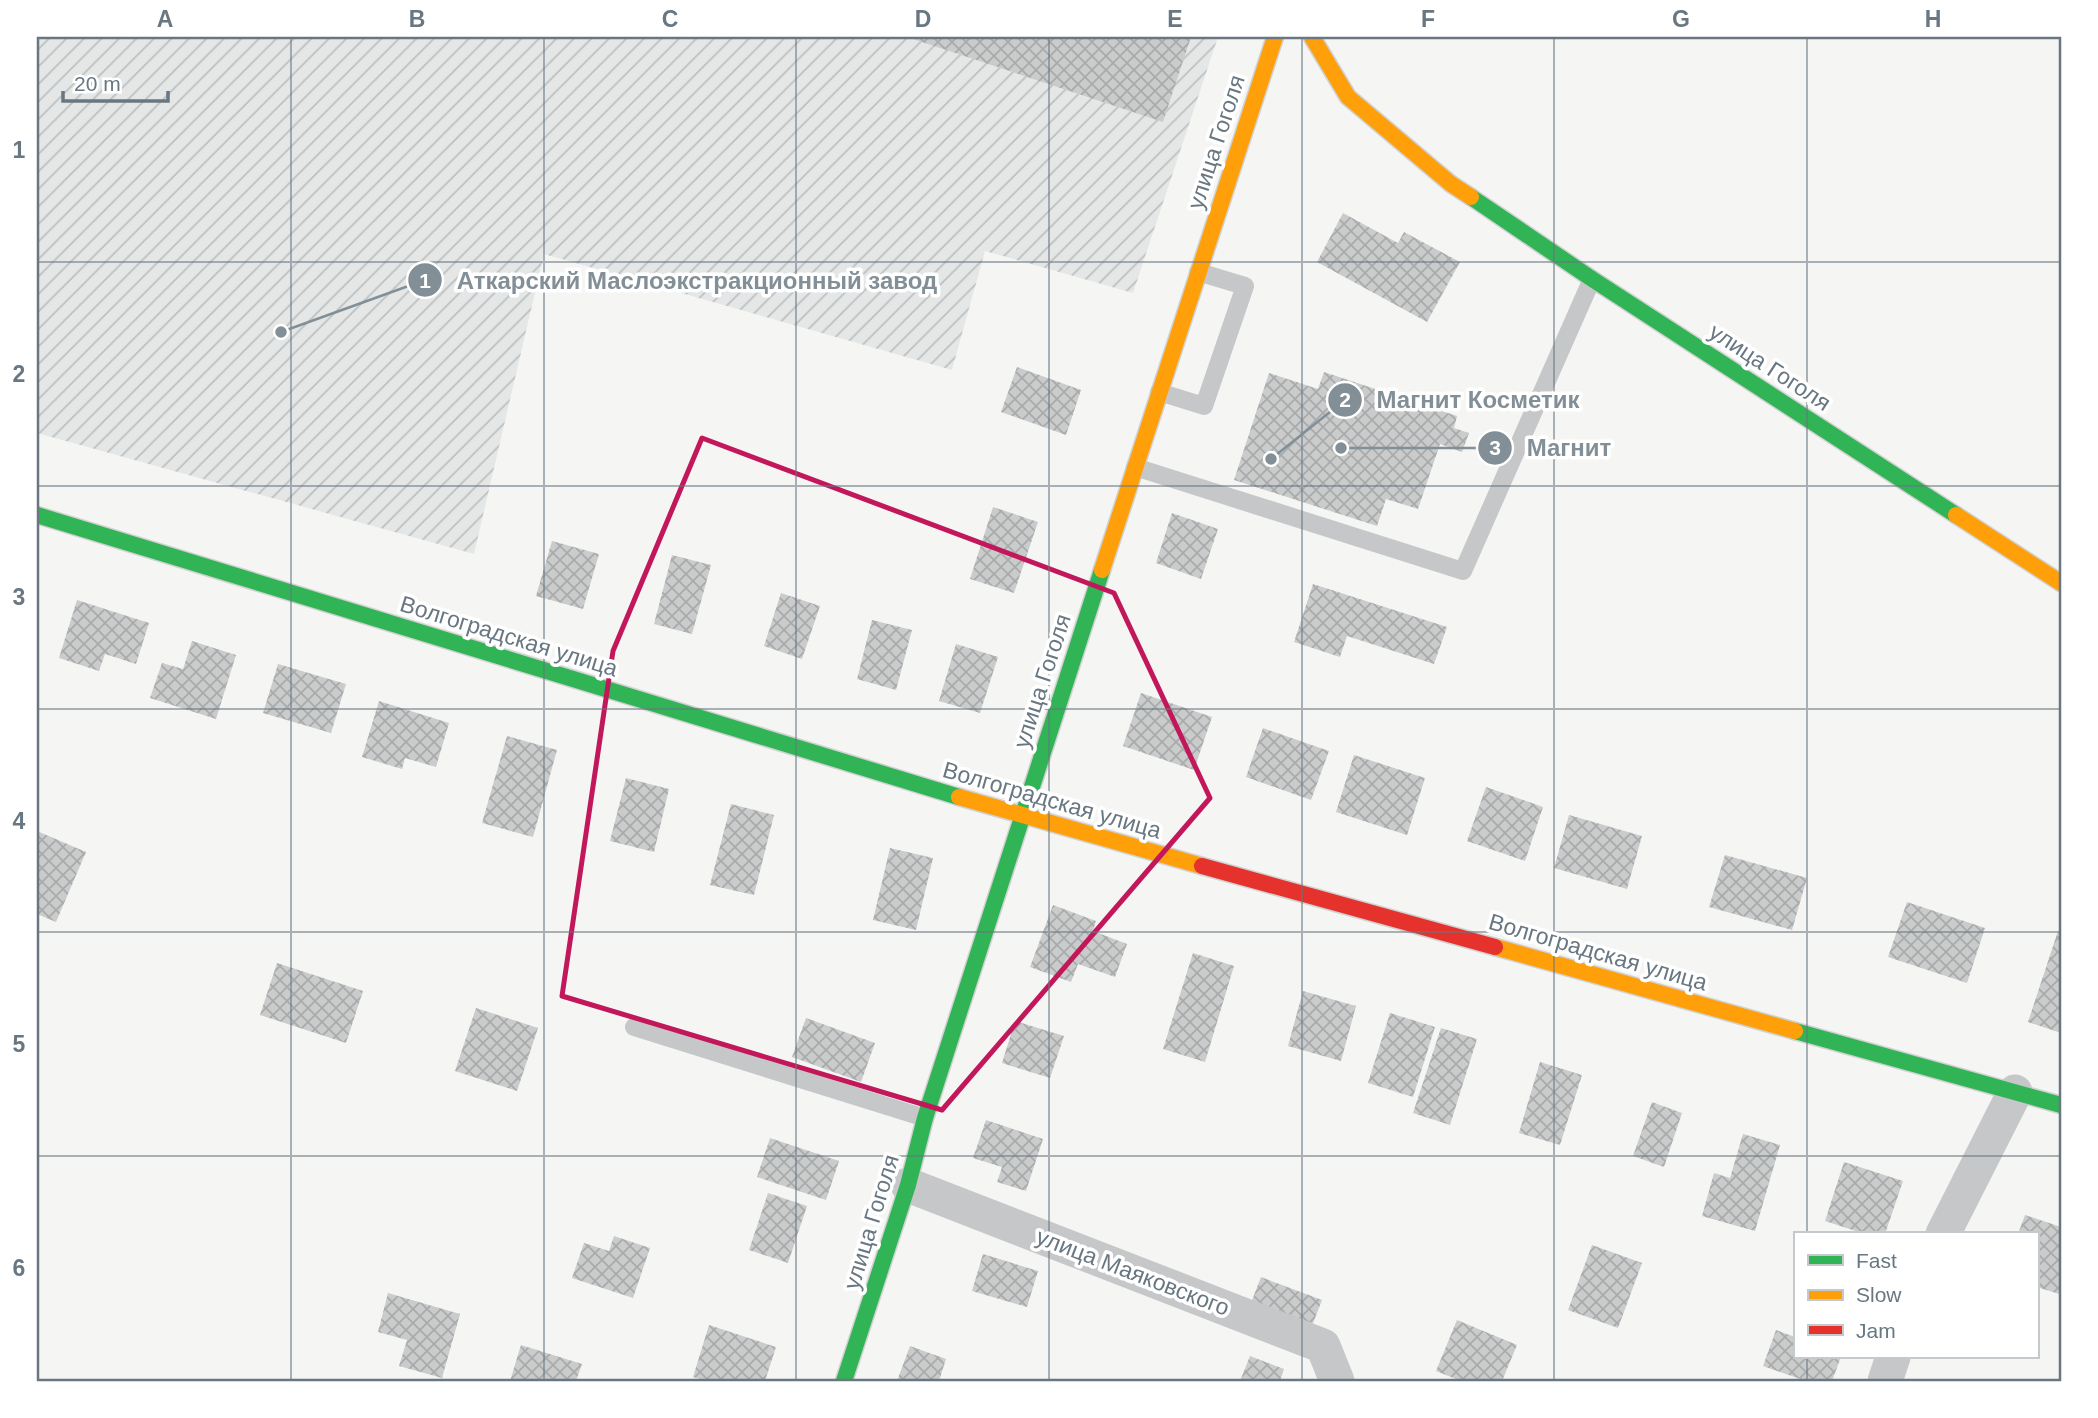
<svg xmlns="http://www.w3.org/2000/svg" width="2098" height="1418" font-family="Arial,sans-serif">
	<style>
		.industrial { fill: url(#industrial-furrows) }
		.building { fill: url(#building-cross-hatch) }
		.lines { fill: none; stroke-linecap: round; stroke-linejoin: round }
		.fast-casing { stroke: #d0d1d1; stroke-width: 19 }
		.slow-casing { stroke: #d0d1d1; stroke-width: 19 }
		.jam-casing { stroke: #d0d1d1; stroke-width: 19 }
		.lane { stroke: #c6c7c8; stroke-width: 18 }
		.street { stroke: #c6c7c8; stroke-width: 35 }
		.fast { stroke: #30b455; stroke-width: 16 }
		.slow { stroke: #ff9f0a; stroke-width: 16 }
		.jam { stroke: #e5322d; stroke-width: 16 }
		.marked { fill: none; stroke: #c2185b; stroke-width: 5; stroke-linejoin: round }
		.grid { fill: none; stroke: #687781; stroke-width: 2; stroke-opacity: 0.55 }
		.labels { text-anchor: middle; stroke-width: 7; stroke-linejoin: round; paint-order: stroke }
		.street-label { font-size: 23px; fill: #687781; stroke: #fff }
		.leader { fill: none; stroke: #838f97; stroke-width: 2.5 }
		.callout-dot { fill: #838f97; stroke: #fff; stroke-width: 2.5 }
		.mark-label { font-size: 21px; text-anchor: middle; font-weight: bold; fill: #fff }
		.callout-label { font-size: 24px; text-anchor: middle; font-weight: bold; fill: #838f97; stroke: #fff; stroke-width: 7; stroke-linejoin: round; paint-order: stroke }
		.neatline { fill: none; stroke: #687781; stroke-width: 2.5 }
		.grid-label { font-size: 23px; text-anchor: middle; font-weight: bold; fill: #687781 }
	</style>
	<defs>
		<pattern id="industrial-furrows" width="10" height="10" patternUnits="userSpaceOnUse" patternTransform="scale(1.75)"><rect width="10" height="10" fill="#e5e7e7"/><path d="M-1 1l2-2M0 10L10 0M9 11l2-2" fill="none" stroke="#bdc0c1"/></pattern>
		<pattern id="building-cross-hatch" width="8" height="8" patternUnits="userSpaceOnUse" patternTransform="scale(1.75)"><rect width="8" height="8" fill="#cacccc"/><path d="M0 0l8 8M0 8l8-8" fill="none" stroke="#a8aaab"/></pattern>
	</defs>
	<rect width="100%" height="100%" fill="#f5f5f4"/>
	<path class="industrial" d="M37,37H1218L1133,293L985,251L952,370L544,254L474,554L37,433Z"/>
	<path class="building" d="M907,37H1191L1163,122Z
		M1343,213L1398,243L1404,232L1460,262L1427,322L1317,262Z
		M1017,367L1081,390L1066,435L1001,412Z
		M1324,372L1457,416L1454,428L1469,433L1462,452L1440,444L1418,509L1386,499L1377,526L1234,480L1269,373L1318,389Z
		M993,507L1038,522L1014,593L970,579Z
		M1172,513L1218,529L1201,579L1156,563Z
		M552,541L599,554L583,609L536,596Z
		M672,555L711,565L692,634L654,624Z
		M1313,584L1447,627L1434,664L1347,636L1340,657L1294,642Z
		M781,593L820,606L802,659L764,646Z
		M77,600L149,623L136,664L105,654L99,671L59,658Z
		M872,620L912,630L896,690L857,679Z
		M192,641L236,655L216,719L150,698L162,663L183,669Z
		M956,644L998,657L980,713L939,701Z
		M278,664L346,684L331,733L263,713Z
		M1141,693L1212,717L1194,770L1123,746Z
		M379,701L449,723L436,767L405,758L402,769L362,757Z
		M1263,728L1329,751L1311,800L1246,777Z
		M507,736L557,750L533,837L482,823Z
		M1354,755L1425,778L1407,835L1336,812Z
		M626,778L669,789L654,852L610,841Z
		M1486,787L1543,807L1525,861L1467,841Z
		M731,804L774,815L754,895L710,885Z
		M1569,815L1642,836L1627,889L1554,868Z
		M37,831L86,852L56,922L37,914Z
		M890,848L933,858L916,930L873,920Z
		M1725,855L1807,878L1792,930L1709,907Z
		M1907,902L1985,928L1967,983L1888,957Z
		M1053,905L1096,921L1093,931L1127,944L1115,977L1078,964L1071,982L1030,967Z
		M2058,931L2061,932V1033L2028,1022Z
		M1193,953L1234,966L1205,1062L1163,1049Z
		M277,963L363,991L346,1043L260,1015Z
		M1303,991L1356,1006L1341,1061L1288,1046Z
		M476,1008L538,1028L517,1091L455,1071Z
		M1390,1013L1435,1027L1413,1097L1368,1083Z
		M806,1018L875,1043L861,1082L792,1057Z
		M1015,1021L1064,1036L1050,1078L1002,1063Z
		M1441,1028L1477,1039L1450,1125L1413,1113Z
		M1540,1062L1582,1075L1560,1145L1519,1133Z
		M1652,1102L1682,1113L1664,1167L1633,1156Z
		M986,1120L1043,1139L1026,1191L997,1182L1002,1167L973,1158Z
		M1743,1134L1780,1145L1755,1231L1702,1216L1714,1173L1730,1178Z
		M770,1138L839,1161L826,1200L757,1177Z
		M1844,1162L1903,1181L1885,1234H1865L1825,1221Z
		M768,1193L807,1206L788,1263L749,1250Z
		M2025,1215L2061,1227V1287L2059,1294L2037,1287V1234H2018Z
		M614,1236L650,1248L633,1298L572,1278L584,1243L609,1251Z
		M1592,1245L1642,1263L1618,1328L1568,1310Z
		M983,1254L1038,1271L1027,1307L972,1291Z
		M1261,1277L1322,1300L1310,1331L1249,1308Z
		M388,1293L460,1314L442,1378L399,1366L407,1340L378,1332Z
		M1457,1320L1517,1345L1502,1381H1461L1436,1371Z
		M709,1325L776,1347L765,1381H707L693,1377Z
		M1776,1330L1795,1337V1357H1841L1832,1381H1806L1763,1366Z
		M521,1345L582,1364L576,1381H510Z
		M910,1346L946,1359L939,1381H897Z
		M1250,1356L1284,1369L1280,1381H1240Z"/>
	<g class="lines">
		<defs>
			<path id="fast" d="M1471,197L1592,279L1956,515
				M37,515L959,797
				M1795,1031L2061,1105
				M844,1381L908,1185L925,1118L1102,570"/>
			<path id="slow" d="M1312,37L1348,97L1451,184L1471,197
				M1956,515L2061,583
				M1102,570L1275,37
				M959,797L1202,866
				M1495,947L1795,1031"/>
			<path id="jam" d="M1202,866L1495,947"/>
		</defs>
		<use href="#fast" class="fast-casing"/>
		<use href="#slow" class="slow-casing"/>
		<use href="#jam" class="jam-casing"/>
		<path class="lane" d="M1159,392L1204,406L1245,286L1198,272
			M1135,467L1463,571L1592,279
			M634,1027L925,1118"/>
		<path class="street" d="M908,1185L1323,1346L1337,1381
			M1943,1234L2015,1092
			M1885,1381L1893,1357"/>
		<use href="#fast" class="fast"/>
		<use href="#slow" class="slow"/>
		<use href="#jam" class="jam"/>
	</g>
	<path class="marked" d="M702,438L1114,593L1210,798L942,1110L562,996L613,651Z"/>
	<path class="grid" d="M291,37V1381M544,37V1381M796,37V1381M1049,37V1381M1302,37V1381M1554,37V1381M1807,37V1234M37,262H2061M37,486H2061M37,709H2061M37,932H2061M37,1156H2061M1807,1357V1381"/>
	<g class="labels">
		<g class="street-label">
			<text transform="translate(1216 142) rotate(-72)" y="8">улица Гоголя</text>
			<text transform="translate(1770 367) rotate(33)" y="8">улица Гоголя</text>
			<text transform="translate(509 636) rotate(17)" y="8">Волгоградская улица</text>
			<text transform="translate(1042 681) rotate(-72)" y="8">улица Гоголя</text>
			<text transform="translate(1052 800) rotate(16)" y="8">Волгоградская улица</text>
			<text transform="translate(1598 952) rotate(16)" y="8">Волгоградская улица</text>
			<text transform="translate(871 1222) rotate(-73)" y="8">улица Гоголя</text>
			<text transform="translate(1133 1272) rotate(21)" y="8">улица Маяковского</text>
		</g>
	</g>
	<path class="leader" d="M281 332L425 280M1271 459L1345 400M1341 448L1495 448"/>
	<g class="callout-dot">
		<circle cx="281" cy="332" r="7"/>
		<circle cx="1271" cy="459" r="7"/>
		<circle cx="1341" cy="448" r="7"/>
		<circle cx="425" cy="280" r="18"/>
		<circle cx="1345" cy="400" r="18"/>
		<circle cx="1495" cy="448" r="18"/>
	</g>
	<g class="mark-label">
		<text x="425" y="288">1</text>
		<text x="1345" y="407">2</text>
		<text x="1495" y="455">3</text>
	</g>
	<g class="callout-label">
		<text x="697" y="289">Аткарский Маслоэкстракционный завод</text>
		<text x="1478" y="408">Магнит Косметик</text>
		<text x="1569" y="456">Магнит</text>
	</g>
	<rect width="2098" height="1418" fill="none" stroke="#ffffff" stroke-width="77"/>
	<rect x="1794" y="1232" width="245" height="126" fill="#ffffff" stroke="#c3c9cd" stroke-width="2"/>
	<rect x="1808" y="1255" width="35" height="10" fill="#30b455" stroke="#c3c9cd" stroke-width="2"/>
	<text x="1856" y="1268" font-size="21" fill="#687781">Fast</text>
	<rect x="1808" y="1290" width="35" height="10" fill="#ff9f0a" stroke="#c3c9cd" stroke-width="2"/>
	<text x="1856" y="1302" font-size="21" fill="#687781">Slow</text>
	<rect x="1808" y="1325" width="35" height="10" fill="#e5322d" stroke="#c3c9cd" stroke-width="2"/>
	<text x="1856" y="1338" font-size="21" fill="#687781">Jam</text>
	<path d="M63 91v10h105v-10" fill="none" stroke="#687781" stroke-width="3.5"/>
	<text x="74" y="91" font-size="21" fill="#687781" stroke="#ffffff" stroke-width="5" paint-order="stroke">20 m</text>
	<rect x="38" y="38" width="2022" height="1342" class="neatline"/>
	<g class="grid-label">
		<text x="165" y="27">A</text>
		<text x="417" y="27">B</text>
		<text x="670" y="27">C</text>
		<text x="923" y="27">D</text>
		<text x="1175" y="27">E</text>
		<text x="1428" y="27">F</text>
		<text x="1681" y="27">G</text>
		<text x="1933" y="27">H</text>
		<text x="19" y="158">1</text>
		<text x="19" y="382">2</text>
		<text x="19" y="605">3</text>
		<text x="19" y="829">4</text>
		<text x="19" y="1052">5</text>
		<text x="19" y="1276">6</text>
	</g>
</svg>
